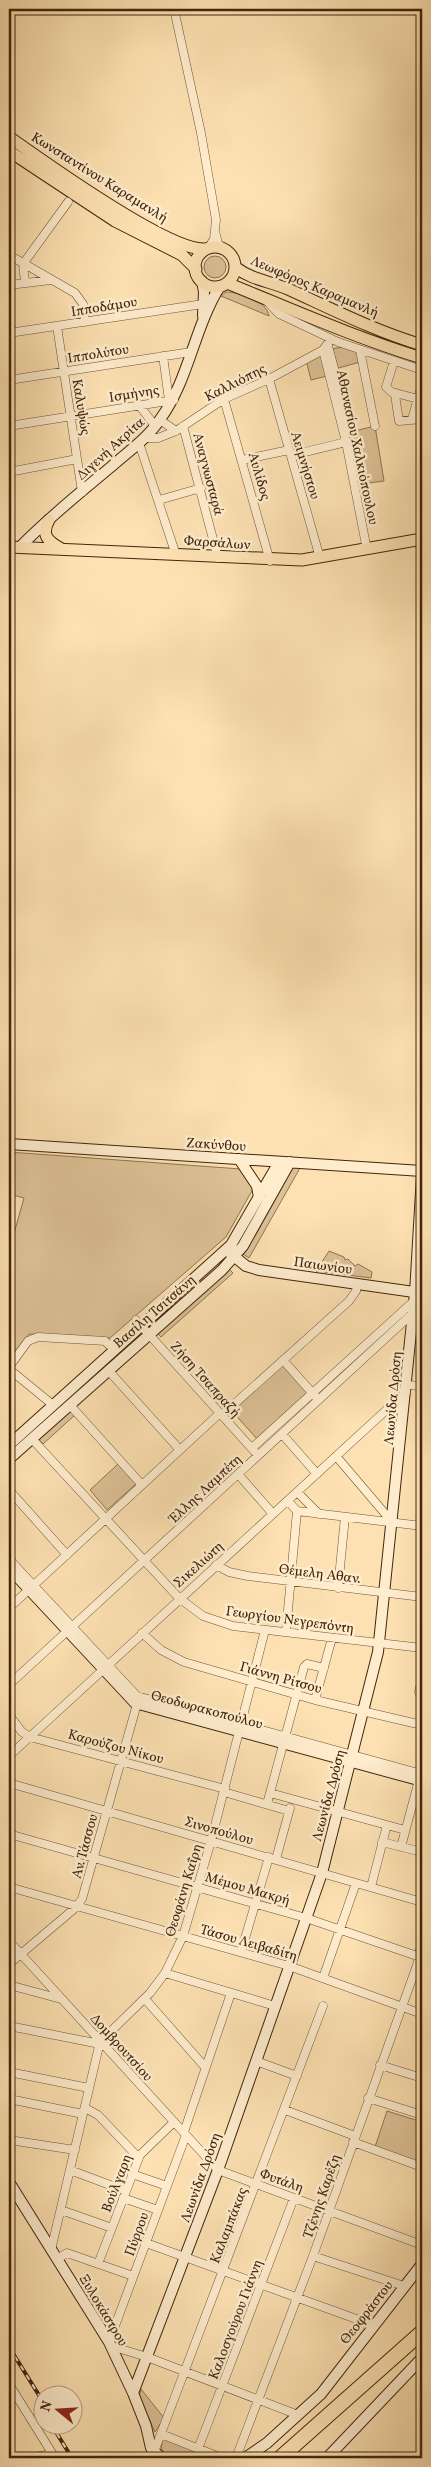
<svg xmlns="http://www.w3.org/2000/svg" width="431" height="2467" font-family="Vollkorn,serif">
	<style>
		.green { fill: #ddc196; stroke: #8f7452 }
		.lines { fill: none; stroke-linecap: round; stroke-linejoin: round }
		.street-casing { stroke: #705536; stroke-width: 9 }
		.secondary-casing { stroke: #41260d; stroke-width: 12 }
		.primary-casing { stroke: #41260d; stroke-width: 13 }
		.highway-casing { stroke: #41260d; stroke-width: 16 }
		.street { stroke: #feeccd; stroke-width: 8 }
		.secondary { stroke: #feeccd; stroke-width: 10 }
		.primary { stroke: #fde1b2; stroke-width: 11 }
		.highway { stroke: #fde1b2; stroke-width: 14 }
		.rail-casing { stroke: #41260d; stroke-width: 4 }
		.rail { stroke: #feeccd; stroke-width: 2; stroke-dasharray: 5.5; stroke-linecap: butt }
		.labels { text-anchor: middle; stroke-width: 5; stroke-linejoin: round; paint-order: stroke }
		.street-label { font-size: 14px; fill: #41260d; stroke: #feeccd }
	</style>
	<rect width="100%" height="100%" fill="#fde1b2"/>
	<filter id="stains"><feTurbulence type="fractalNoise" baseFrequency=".004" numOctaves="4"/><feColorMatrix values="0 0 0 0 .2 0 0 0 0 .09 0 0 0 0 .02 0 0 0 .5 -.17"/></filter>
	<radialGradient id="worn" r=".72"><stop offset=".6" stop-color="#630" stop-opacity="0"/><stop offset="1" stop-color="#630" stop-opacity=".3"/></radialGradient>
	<path class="green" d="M204 267a11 11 0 1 1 22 0a11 11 0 1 1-22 0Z
		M226,292C240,292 267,301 269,316L221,296Z
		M344,347L358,350L360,362L335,369L330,349Z
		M326,349L331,375L311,380L306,360Z
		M375,426L384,481L361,484L350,432Z
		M9,1152L241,1169L253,1189L226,1237L110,1338L29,1334L9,1359V1251L24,1198L9,1194Z
		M292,1167L300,1168L249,1258L243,1254Z
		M329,1251L344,1257L345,1260L348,1259L355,1266L358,1264L372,1272L371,1278L316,1271Z
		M228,1268L233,1273L161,1337L156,1332Z
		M283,1364L309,1394L258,1440L231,1410Z
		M71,1409L76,1414L43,1444L38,1438Z
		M118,1464L136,1484L107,1510L90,1490Z
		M387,2111L422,2122V2152L418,2162L375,2147Z
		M141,2389L164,2418L155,2432L139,2397Z
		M163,2438L217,2458H171L161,2449Z"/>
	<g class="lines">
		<defs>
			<path id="street" d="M174,9L201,133L216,220L214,239L209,247
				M216,235L218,243L224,249
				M9,255L75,293L83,304L85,322
				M25,282L23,264L68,202
				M9,285L51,280
				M266,300L279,314L338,342L422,370
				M57,326L82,492
				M9,333L203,304
				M328,346L350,428L345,437
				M323,350L346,442L367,550
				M360,350L375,426
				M163,356L169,400
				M394,361L386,387L395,395L399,421L422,419
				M269,379L320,558
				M9,380L191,352
				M392,392L418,399
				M224,399L270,561
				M139,405L155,426
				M412,419L422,385
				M160,420L176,431
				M9,426L174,400
				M183,426L218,558
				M145,438H158L176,431L224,399L269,379L323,350L331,339
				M139,443L176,555
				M292,455L346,442
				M242,460L289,450
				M9,472L77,459
				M159,500L201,488
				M136,1320L255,1452
				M283,1360L315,1396
				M9,1367L28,1341L38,1337L105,1341L109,1345
				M9,1369L53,1405
				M108,1370L180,1450
				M406,1385L422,1386
				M70,1405L142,1485
				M222,1415L349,1301L356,1291L357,1284
				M282,1434L317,1474
				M32,1439L179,1598L203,1616L233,1626L422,1648
				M252,1448L415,1300
				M336,1456L393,1523
				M238,1474L273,1514
				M9,1490L67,1555
				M297,1492L319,1514
				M288,1501L297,1511L422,1526
				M9,1559L137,1696L422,1774
				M216,1565L229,1572L248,1576L422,1597
				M338,1588L345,1517
				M9,1608L220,1413
				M286,1632L297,1511
				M142,1633L161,1650L184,1662L315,1700L422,1725
				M422,1678L419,1692L422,1697
				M13,1681L413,1313
				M315,1700L332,1638
				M9,1715L22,1732L30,1737L225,1789
				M9,1756L406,1392
				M9,1783L422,1902
				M224,1792L289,1811
				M270,1793L405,1830
				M267,1804L304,1667L307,1664L324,1668
				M9,1834L306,1918L420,1957
				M382,1842L422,1852
				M401,1847L419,1780
				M276,1859L290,1808
				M9,1887L289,1966L422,2014
				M371,1887L387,1825
				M9,1941L218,2170L422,2245
				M241,1952L269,1857
				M9,1964L74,1909L82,1899L137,1704
				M165,1973L275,2006
				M323,1978L356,1883
				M9,1985L61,1999
				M145,1999L205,2067
				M9,2026L100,2044
				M256,2061L297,2076
				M380,2065L422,2078
				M9,2072L89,2088
				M368,2098L422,2115
				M9,2099L83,2114
				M85,2108L98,2115L138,2157
				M285,2110L355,2136
				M184,2132L231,1993
				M9,2140L75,2150
				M353,2142L422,2167
				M70,2170L126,2191
				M132,2174L167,2186
				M123,2198L158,2210
				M61,2210L112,2228
				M146,2243L373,2325
				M51,2250L100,2042L150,1993L165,1973L183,1936L211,1841L265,1630
				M313,2256L404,2286
				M57,2259L67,2253L133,2276
				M98,2264L140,2155L174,2122
				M109,2342L186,2135
				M111,2346L147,2357L293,2413
				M9,2384L55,2458
				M161,2434L222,2458
				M198,2449L294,2198
				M154,2452L323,2006
				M28,2458L52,2454
				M236,2458L313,2256L417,1965L422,1940"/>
			<path id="secondary" d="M202,281L204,292L203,316
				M20,547C48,518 81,492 112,466C129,451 148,438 161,418C189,379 194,328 220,286
				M9,1144L422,1171
				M239,1159L257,1186L259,1198
				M230,1253L246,1266L259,1270L421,1293
				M9,1445L231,1245L279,1162
				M9,1459L222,1270L243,1246L290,1162
				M9,1568L135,1703L422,1781
				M9,2182L109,2342L133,2393L146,2426L151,2448L161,2458
				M133,2393L218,2170L322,1873L378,1652L415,1293L422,1175
				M248,2456L267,2443L321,2394L422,2264
				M327,2458L422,2358"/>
			<path id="primary" d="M9,137C43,161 168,251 205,249
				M9,151L115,221L182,255L196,269
				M195 267a20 20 0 1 1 40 0a20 20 0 1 1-40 0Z
				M235,267C252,280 269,281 288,289C332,309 375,331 422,345
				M227,283C291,309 356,338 422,358
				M49,520C41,534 47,541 60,548
				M9,547L302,560L422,539"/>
			<path id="highway" d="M280,2458L422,2332"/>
		</defs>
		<use href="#street" class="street-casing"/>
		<use href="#secondary" class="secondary-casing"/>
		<use href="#primary" class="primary-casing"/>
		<use href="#highway" class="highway-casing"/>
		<use href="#street" class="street"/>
		<use href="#secondary" class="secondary"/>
		<use href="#primary" class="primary"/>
		<use href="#highway" class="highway"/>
		<defs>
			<path id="rail" d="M9,2347L42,2400
				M51,2424L72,2458"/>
		</defs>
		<use href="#rail" class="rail-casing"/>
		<use href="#rail" class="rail"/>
	</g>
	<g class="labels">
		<g class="street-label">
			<text transform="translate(100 177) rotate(32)" y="5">Κωνσταντίνου Καραμανλή</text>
			<text transform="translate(315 286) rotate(23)" y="5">Λεωφόρος Καραμανλή</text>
			<text transform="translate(104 306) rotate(-9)" y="5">Ιπποδάμου</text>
			<text transform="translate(98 353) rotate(-9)" y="5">Ιππολύτου</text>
			<text transform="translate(235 382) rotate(-27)" y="5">Καλλιόπης</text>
			<text transform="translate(134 393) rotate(-9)" y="5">Ισμήνης</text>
			<text transform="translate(82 407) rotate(81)" y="5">Καλυψώς</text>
			<text transform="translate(358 447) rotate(78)" y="5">Αθανασίου Χαλκιόπουλου</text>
			<text transform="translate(110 448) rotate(-42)" y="5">Διγενή Ακρίτα</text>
			<text transform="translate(306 465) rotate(73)" y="5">Αειμνήστου</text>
			<text transform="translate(209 474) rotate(75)" y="5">Αναγνωσταρά</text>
			<text transform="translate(260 476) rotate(74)" y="5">Αυλίδος</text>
			<text transform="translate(217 542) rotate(4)" y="5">Φαρσάλων</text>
			<text transform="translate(216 1144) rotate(4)" y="5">Ζακύνθου</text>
			<text transform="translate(323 1265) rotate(8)" y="5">Παιωνίου</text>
			<text transform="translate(154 1311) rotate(-41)" y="5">Βασίλη Τσιτσάνη</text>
			<text transform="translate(206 1379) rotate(48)" y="5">Ζήση Τσαπραζή</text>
			<text transform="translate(392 1398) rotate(-85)" y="5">Λεωνίδα Δρόση</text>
			<text transform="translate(205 1488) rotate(-43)" y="5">Έλλης Λαμπέτη</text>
			<text transform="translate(198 1564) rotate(-42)" y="5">Σικελιώτη</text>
			<text transform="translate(320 1573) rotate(7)" y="5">Θέμελη Αθαν.</text>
			<text transform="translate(290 1619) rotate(8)" y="5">Γεωργίου Νεγρεπόντη</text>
			<text transform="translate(281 1677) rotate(16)" y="5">Γιάννη Ρίτσου</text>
			<text transform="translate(207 1709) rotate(15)" y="5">Θεοδωρακοπούλου</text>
			<text transform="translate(116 1746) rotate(15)" y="5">Καρούζου Νίκου</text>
			<text transform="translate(328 1795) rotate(-75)" y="5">Λεωνίδα Δρόση</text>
			<text transform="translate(219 1830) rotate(16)" y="5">Σινοπούλου</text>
			<text transform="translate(84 1846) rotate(-75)" y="5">Αν. Τάσσου</text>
			<text transform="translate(248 1888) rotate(16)" y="5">Μέμου Μακρή</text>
			<text transform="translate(183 1890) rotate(-73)" y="5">Θεοφάνη Καΐρη</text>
			<text transform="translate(249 1942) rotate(16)" y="5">Τάσου Λειβαδίτη</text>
			<text transform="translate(122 2047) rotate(48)" y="5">Δομβρουτσίου</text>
			<text transform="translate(200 2177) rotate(-70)" y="5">Λεωνίδα Δρόση</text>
			<text transform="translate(282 2180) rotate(20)" y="5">Φυτάλη</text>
			<text transform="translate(116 2183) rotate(-69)" y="5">Βούλγαρη</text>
			<text transform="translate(321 2196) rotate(-71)" y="5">Τζένης Καρέζη</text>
			<text transform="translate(228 2225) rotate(-69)" y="5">Καλαμπάκας</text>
			<text transform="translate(136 2234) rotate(-70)" y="5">Πύρρου</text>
			<text transform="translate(104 2310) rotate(59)" y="5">Ξυλοκάστρου</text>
			<text transform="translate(366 2312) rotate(-52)" y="5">Θεοφράστου</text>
			<text transform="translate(235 2319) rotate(-69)" y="5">Καλοσγούρου Γιάννη</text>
		</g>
	</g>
	<rect width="431" height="2467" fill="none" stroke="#fde1b2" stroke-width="30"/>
	<rect x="10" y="10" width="411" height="2447" fill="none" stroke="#41260d" stroke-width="2.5"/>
	<rect x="15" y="15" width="401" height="2437" fill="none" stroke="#41260d"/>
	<g transform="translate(58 2410) rotate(288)"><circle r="24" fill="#feeccd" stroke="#b29d80"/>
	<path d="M0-4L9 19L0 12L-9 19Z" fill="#8f2418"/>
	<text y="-8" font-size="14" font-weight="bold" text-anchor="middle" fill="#41260d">N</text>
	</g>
	<rect width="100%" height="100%" filter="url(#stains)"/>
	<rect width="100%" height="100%" fill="url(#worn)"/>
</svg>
